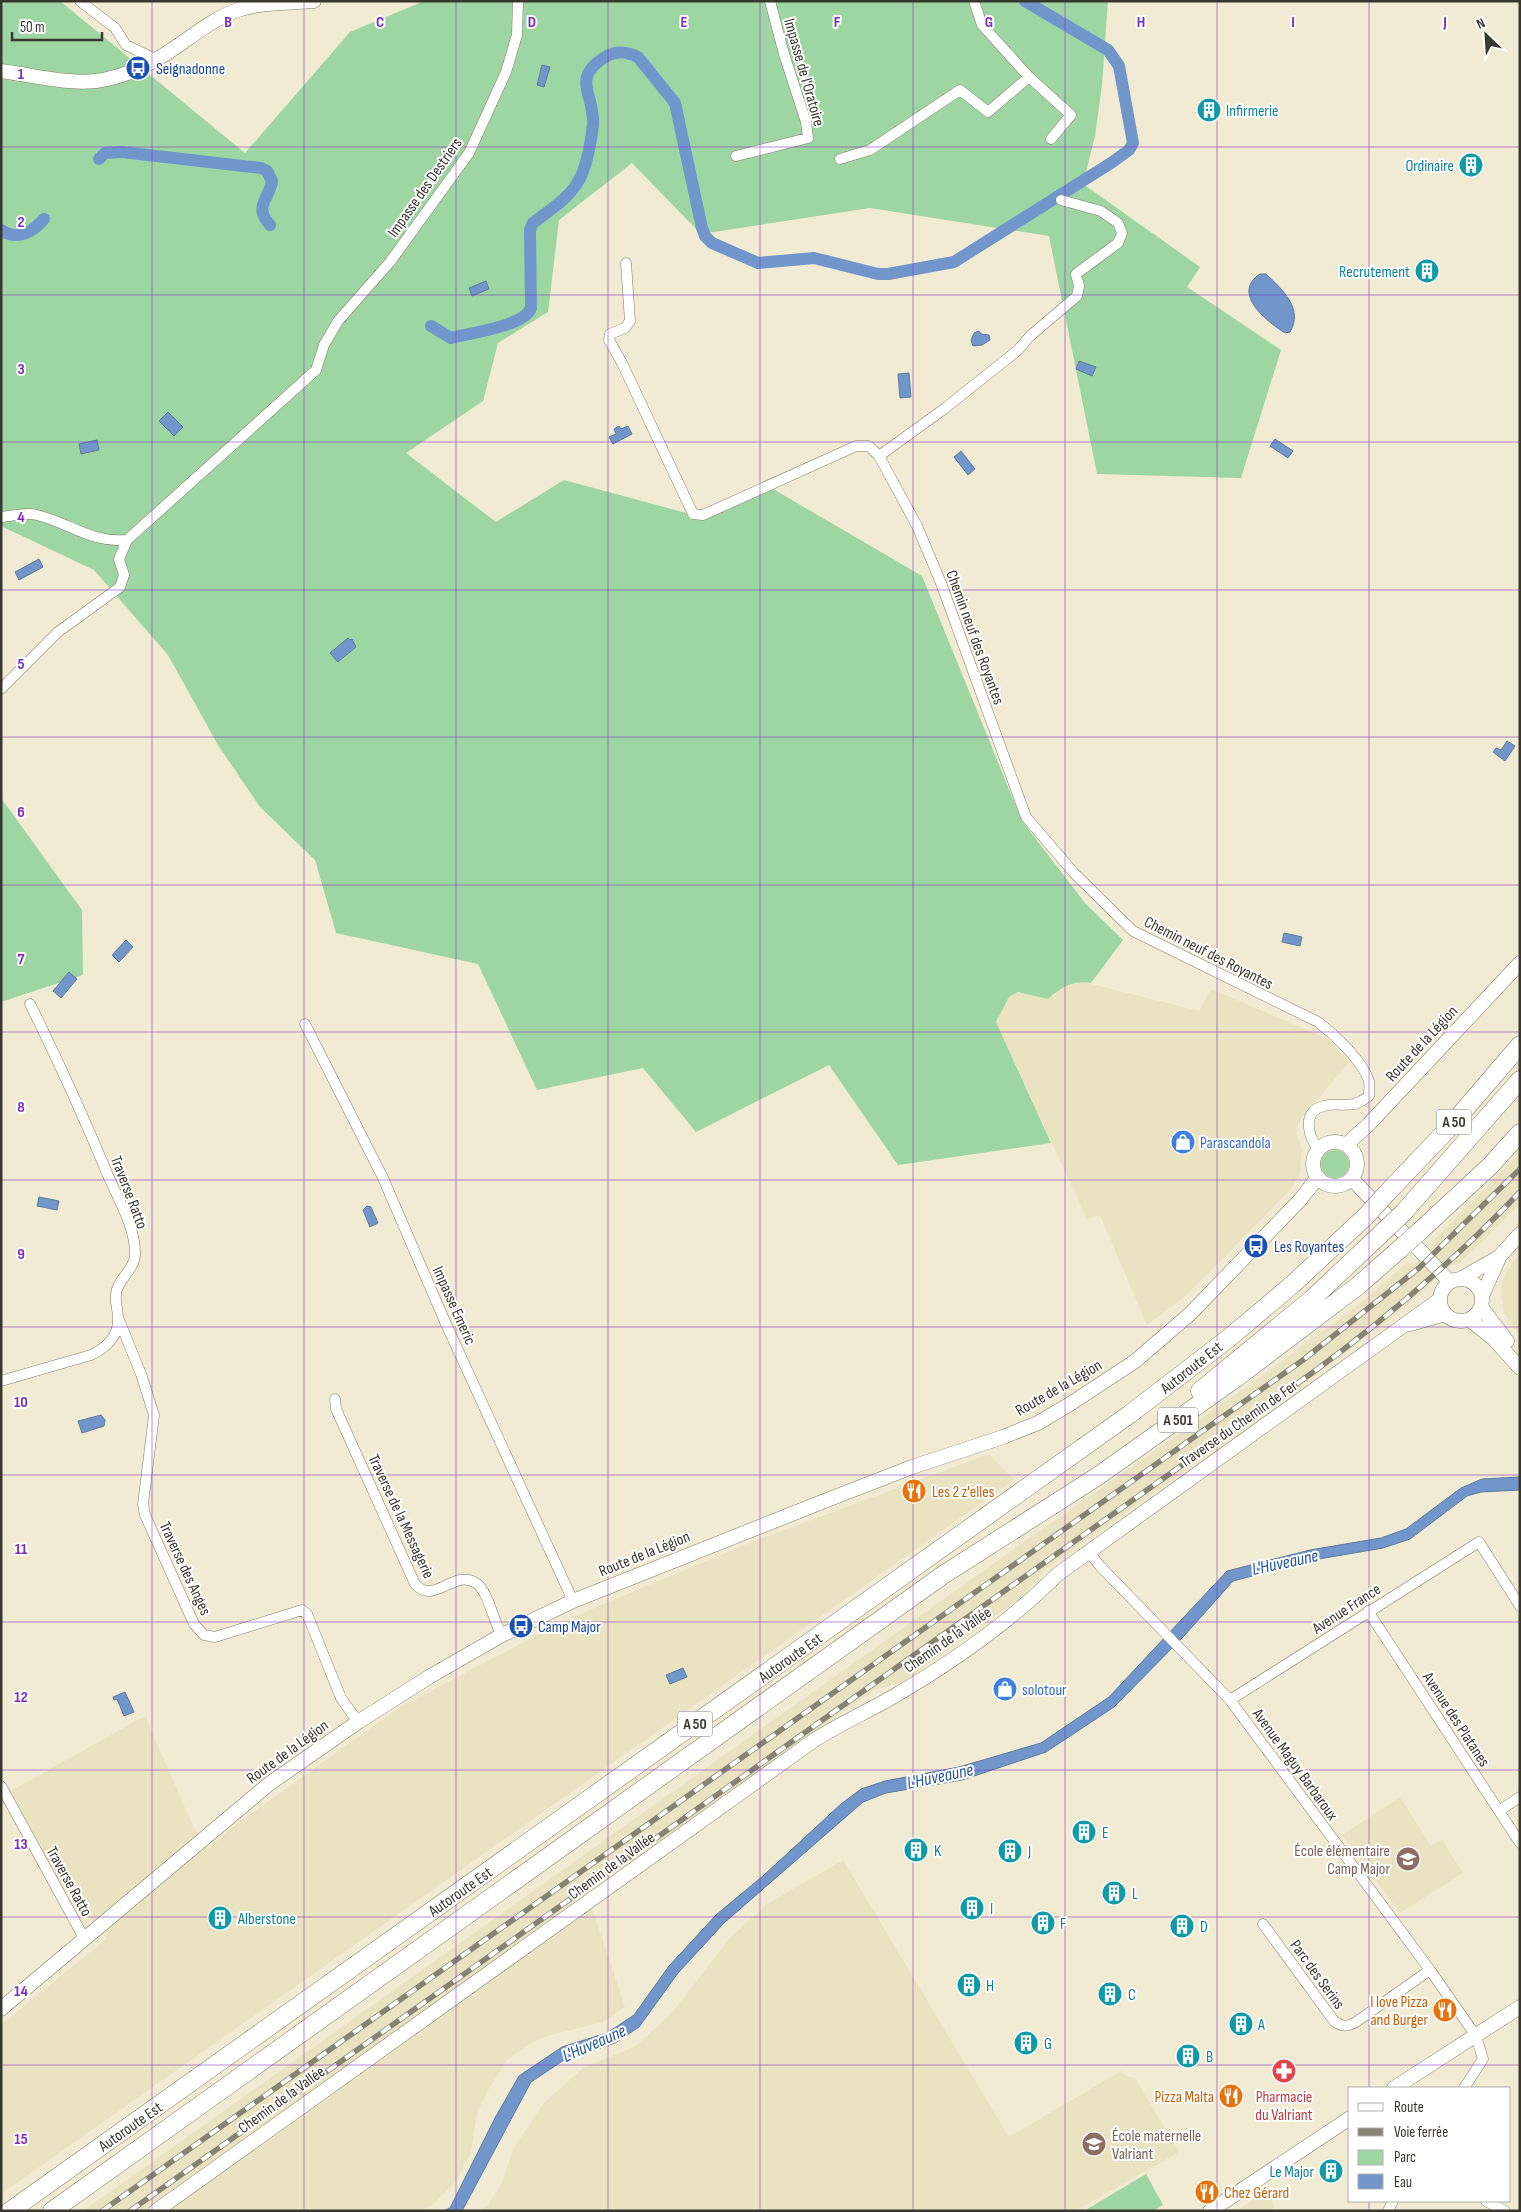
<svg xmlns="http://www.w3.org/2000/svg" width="1521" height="2212" font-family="'Sofia Sans Condensed',sans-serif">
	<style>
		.built { fill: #eae3c2 }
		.green { fill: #9ed6a3 }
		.water { fill: #7096cc; stroke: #607a9d }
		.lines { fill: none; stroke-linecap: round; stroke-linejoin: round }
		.canal { stroke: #7096cc; stroke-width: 12 }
		.street-casing { stroke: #817c65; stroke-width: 11 }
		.secondary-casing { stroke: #817c65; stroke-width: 15 }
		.highway-casing { stroke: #817c65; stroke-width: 19 }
		.street { stroke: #fff; stroke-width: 10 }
		.secondary { stroke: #fff; stroke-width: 14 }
		.highway { stroke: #fff; stroke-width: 18 }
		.rail-casing { stroke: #868372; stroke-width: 5.5 }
		.rail { stroke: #fff; stroke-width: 4; stroke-dasharray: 11; stroke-linecap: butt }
		.highway-bridge-casing { stroke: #817c65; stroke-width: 19; stroke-linecap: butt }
		.highway-bridge { stroke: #fff; stroke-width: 18 }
		.grid { fill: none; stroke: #7b2cbf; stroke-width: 1; stroke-opacity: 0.55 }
		.labels { text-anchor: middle; stroke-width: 4; stroke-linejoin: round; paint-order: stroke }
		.shield { fill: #fff; stroke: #75746d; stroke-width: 1 }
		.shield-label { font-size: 15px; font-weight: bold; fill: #3a382e }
		.transit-label { font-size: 16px; fill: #164399; stroke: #fff; text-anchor: start }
		.street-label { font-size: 16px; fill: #3a382e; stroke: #fff }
		.culture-label { font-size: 16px; fill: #0d838f; stroke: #fff; text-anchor: start }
		.shop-label { font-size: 16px; fill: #366cbe; stroke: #fff; text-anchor: start }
		.food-label { font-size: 16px; fill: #c56008; stroke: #fff; text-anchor: start }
		.education-label { font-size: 16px; fill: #785e54; stroke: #fff; text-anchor: end }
		.health-label { font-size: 16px; fill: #be3a42; stroke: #fff }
		.water-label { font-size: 18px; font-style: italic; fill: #26569a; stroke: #fff }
		.grid-label { font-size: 16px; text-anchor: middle; font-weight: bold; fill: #7b2cbf; stroke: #fff; stroke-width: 4; stroke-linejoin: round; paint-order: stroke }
	</style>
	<rect width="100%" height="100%" fill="#f0ebd2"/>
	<path class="built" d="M1079,981L1199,1011L1211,989L1328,1039L1349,1062L1298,1123L1297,1134L1302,1149L1300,1174L1291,1189L1184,1297L1147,1325L1100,1215L1087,1219L996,1022L1009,997L1018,992L1048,999L1069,984Z
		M1520,1153V1204L1459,1264L1452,1265L1399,1312L1246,1428L1046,1569L1018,1600L903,1682L874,1690L588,1896L625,2007L603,2022L547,2036L533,2042L507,2060L488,2090L477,2113L471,2153L454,2184L432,2205L418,2211H83L1031,1537L1255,1381L1362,1302L1408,1262L1414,1264L1431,1249L1433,1241Z
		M1520,1254V1336L1504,1313L1501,1296L1502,1282L1512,1262Z
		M989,1454L1014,1480L1,2194V2025L107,1938L86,1915L70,1909L9,1792L145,1716L193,1826L208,1849L231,1828L400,1707L547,1630L601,1605L752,1542Z
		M1400,1797L1431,1846L1442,1840L1463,1873L1400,1913L1342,1835Z
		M843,1860L1009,2137L1121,2071L1126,2076L1135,2078L1179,2152L1075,2211H479L488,2205L503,2181L513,2149L544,2103L583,2068L634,2047L670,2015L730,1938L767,1904Z
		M1268,2189L1275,2211H1236L1257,2197Z"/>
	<path class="green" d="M1,1H60L245,153L350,32L424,1H1108L1102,85L1095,136L1083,184L1200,267L1187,287L1281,350L1241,478L1097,474L1049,236L870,208L701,234L632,163L559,220L548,312L498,343L483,401L406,453L496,522L564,480L701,517L773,489L922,576L1022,821L1085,903L1123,940L1091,983C1072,980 1062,987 1048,999L1018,992L1009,997L996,1022L1051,1143L898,1165L829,1065L696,1132L643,1068L537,1090L478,964L336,933L315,860L260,807L218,745L168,655L94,570L1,526Z
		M1,798L82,910L83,975L1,1002Z
		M1321 1164a14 14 0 1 1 28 0a14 14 0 1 1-28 0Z
		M1146,2174L1163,2205L1153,2211H1084Z"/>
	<path class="water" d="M542,65L550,67L544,87L537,85Z
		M1260,274H1266C1282,289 1304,309 1290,332L1285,333C1266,321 1231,293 1260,274Z
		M486,281L489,289L472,296L469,288Z
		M979,331L981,334L989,335L990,340L982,345L973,346L971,340L974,333Z
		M1079,361L1096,367L1092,376L1076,369Z
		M909,373L911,397L900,398L898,374Z
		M168,412L183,427L174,436L159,421Z
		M619,426L621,429L628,426L632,434L613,444L609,437L616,434L614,429Z
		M1275,439L1293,451L1288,458L1270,446Z
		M97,440L99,450L81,454L79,444Z
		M961,451L975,469L968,475L954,457Z
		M39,559L43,567L19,580L15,572Z
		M348,638L350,640L352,639L356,647L338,662L330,653Z
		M1507,741L1515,746L1505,761L1493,752L1496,748L1501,750Z
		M1284,933L1302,937L1300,946L1282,942Z
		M126,940L133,947L119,962L112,955Z
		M69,972L77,979L61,998L53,991Z
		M39,1197L59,1201L57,1210L37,1206Z
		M367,1206L371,1207L378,1223L370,1227L363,1210Z
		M101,1415L105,1420L104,1426L82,1433L78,1421Z
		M1520,1477V1490L1481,1492L1467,1496L1410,1539L1383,1548L1313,1560L1233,1581L1184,1636L1114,1707L1046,1752L962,1780L886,1793L863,1802L724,1923L678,1973L639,2027L615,2043L564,2060L531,2082L462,2211H443L450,2208L495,2118L519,2076L562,2047L607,2033L634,2015L669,1966L716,1915L764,1875L841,1804L861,1789L885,1781L959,1767L1041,1743L1109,1697L1227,1571L1310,1550L1381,1538L1406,1529L1461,1488L1482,1479Z
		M683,1668L687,1677L670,1684L666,1675Z
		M125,1692L134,1712L124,1716L117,1699L114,1700L113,1697Z"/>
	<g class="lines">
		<path class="canal" d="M99,159L105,153L122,152L261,168L267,171L272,181C269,200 253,206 270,225
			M1,230C17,241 33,232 44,219
			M431,326L451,338C470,333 525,326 531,308L530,230L533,223C551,209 573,196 582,174C588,159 591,142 593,125C595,94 570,79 605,57C617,50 627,52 638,57L675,103L702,228L705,236L712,243L758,263L814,258L878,274H888L954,262L1111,163L1129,150L1133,143L1119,66L1108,50L1025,1"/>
		<defs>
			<path id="street" d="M80,1L115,28L126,45L155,59
				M1029,77L1071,115L1051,139
				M736,156L808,138L806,122L784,54L770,1
				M840,159L870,150L960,90L988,112L1029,77L982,25L974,1
				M626,263L630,321L625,328L610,334L609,340L622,363L693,514L703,515L856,446H869L879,456L917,526L941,583L1026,817L1074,873L1133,931L1318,1022C1335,1035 1362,1060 1369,1081C1370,1085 1369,1092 1369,1096C1365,1099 1360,1102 1355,1104C1345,1106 1334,1103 1324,1106C1301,1111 1308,1137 1319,1150
				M879,456L944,409L1018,350L1030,336L1077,296L1079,286L1076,274L1118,243L1122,233L1118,223L1101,211L1061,200
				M1,517C12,516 27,512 37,515C70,523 90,543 127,540
				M1,689L58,632L120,587L124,575L119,559L127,540L316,370L324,345L338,321L390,262L469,153L506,72L517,35L518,1
				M305,1024L383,1178L446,1324L573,1601
				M119,1320L141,1374L154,1415L143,1504L145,1515L194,1624L204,1635L215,1637L302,1610L307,1614L341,1698L358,1722
				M1,1381L91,1355C106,1348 119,1336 118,1318C118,1310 115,1303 116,1295C116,1280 135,1270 135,1255C136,1230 120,1202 110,1180C85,1120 59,1062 30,1004
				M335,1399L336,1409L415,1584C434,1606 455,1568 476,1583C489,1592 493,1622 502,1635
				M1088,1551L1100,1566L1230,1700L1430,1970L1476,2036L1483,2059L1464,2088
				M1368,1611L1520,1843
				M1230,1700L1479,1542L1520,1606
				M1,1786L84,1938
				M1499,1811L1520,1797
				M1263,1924L1334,2021C1342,2027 1347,2027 1356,2022L1430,1970
				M1486,2201L1505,2211
				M1388,2211L1393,2201"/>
			<path id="secondary" d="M1,71C33,75 76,87 107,79C130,74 154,62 173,49C194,35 214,18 238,10C261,2 289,3 314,1
				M1313 1164a22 22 0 1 1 44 0a22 22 0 1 1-44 0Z
				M1346,1145L1369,1124L1520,963
				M1352,1179L1450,1282
				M1462,1278L1497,1258
				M1440 1300a21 21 0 1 1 42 0a21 21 0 1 1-42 0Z
				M1482,1296L1500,1256L1520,1234
				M1481,1307L1507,1341
				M1470,1320L1494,1339L1520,1368
				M1410,1324L1445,1314
				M1,2009L269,1784L358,1722L429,1677L502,1635L573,1601L827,1500L912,1467L1003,1437L1038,1423L1070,1404L1134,1362L1190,1314L1300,1200L1318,1177
				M1394,2088L1520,2007
				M156,2211L813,1741C839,1724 869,1711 896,1695C954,1661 1010,1622 1058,1574L1439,1300
				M1210,2211L1350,2118"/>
			<path id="highway" d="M1387,1193L1447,1130L1520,1045
				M1403,1213L1520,1080
				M1420,1231L1490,1166L1520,1133
				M1200,1391L1312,1299L1384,1231
				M10,2211L1130,1414L1229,1338L1293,1284L1365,1217
				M52,2211L943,1575L1098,1476L1236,1378L1359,1285L1401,1248"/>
		</defs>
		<use href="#street" class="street-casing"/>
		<use href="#secondary" class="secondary-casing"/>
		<use href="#highway" class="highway-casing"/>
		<use href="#street" class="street"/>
		<use href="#secondary" class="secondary"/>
		<use href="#highway" class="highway"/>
		<defs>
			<path id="rail" d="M102,2211L1303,1360L1419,1268L1520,1169
				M130,2211L1312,1373C1386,1319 1456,1259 1520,1192"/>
		</defs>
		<use href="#rail" class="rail-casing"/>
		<use href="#rail" class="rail"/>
		<defs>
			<path id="highway-bridge" d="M1365,1217L1387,1193
				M1384,1231L1403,1213
				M1401,1248L1420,1231"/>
		</defs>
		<use href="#highway-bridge" class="highway-bridge-casing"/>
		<use href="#highway-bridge" class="highway-bridge"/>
	</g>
	<path class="grid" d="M152,1V2211M304,1V2211M456,1V2211M608,1V2211M760,1V2211M913,1V2211M1065,1V2211M1217,1V2211M1369,1V2088M1,147H1520M1,295H1520M1,442H1520M1,590H1520M1,737H1520M1,885H1520M1,1032H1520M1,1180H1520M1,1327H1520M1,1475H1520M1,1622H1520M1,1770H1520M1,1917H1520M1,2065H1520M1369,2201V2211"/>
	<defs>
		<symbol id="bus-disc" viewBox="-11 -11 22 22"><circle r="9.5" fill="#1a4fb4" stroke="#fff"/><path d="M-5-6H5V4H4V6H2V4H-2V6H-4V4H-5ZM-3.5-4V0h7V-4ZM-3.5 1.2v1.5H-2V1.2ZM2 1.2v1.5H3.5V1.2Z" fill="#fff"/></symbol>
		<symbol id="building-disc" viewBox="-11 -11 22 22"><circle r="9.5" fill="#0f9aa8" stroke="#fff"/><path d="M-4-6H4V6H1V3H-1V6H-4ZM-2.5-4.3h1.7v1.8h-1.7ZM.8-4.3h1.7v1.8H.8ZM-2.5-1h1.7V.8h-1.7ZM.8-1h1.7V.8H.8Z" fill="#fff"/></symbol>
		<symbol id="shop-disc" viewBox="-11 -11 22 22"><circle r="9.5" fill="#3f7fe0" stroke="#fff"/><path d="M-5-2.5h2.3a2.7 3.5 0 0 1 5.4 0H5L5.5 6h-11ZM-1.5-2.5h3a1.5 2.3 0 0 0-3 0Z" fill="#fff"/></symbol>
		<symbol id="restaurant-disc" viewBox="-11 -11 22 22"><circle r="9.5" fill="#e8710a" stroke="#fff"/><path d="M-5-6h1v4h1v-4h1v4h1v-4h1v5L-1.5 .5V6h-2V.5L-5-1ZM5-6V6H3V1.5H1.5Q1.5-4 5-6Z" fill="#fff"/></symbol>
		<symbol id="school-disc" viewBox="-11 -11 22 22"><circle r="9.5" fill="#8d6e63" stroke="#fff"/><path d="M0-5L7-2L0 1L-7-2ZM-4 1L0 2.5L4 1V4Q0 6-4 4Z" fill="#fff"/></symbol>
		<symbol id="pharmacy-disc" viewBox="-11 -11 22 22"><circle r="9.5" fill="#e0444e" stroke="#fff"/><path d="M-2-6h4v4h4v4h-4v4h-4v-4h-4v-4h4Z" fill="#fff"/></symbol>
	</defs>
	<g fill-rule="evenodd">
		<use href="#bus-disc" x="124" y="54" width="28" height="28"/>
		<use href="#building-disc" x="1195" y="96" width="28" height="28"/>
		<use href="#building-disc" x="1457" y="151" width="28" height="28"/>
		<use href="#building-disc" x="1413" y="257" width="28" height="28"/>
		<use href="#shop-disc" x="1169" y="1128" width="28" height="28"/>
		<use href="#bus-disc" x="1242" y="1232" width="28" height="28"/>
		<use href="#restaurant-disc" x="900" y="1477" width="28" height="28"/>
		<use href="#bus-disc" x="507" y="1612" width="28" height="28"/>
		<use href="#shop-disc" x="991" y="1675" width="28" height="28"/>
		<use href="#building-disc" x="1070" y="1818" width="28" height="28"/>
		<use href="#building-disc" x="902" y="1836" width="28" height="28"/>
		<use href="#building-disc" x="996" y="1837" width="28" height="28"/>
		<use href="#school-disc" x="1394" y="1845" width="28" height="28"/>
		<use href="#building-disc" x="1100" y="1879" width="28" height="28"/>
		<use href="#building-disc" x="958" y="1894" width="28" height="28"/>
		<use href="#building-disc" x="206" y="1904" width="28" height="28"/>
		<use href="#building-disc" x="1029" y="1909" width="28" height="28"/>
		<use href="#building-disc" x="1168" y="1912" width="28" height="28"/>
		<use href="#building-disc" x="955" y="1971" width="28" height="28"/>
		<use href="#building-disc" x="1096" y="1980" width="28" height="28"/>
		<use href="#restaurant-disc" x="1431" y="1996" width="28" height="28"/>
		<use href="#building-disc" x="1227" y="2010" width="28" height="28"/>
		<use href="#building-disc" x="1012" y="2029" width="28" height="28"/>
		<use href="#building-disc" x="1174" y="2042" width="28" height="28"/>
		<use href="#pharmacy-disc" x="1270" y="2057" width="28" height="28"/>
		<use href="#restaurant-disc" x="1217" y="2082" width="28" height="28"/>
		<use href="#school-disc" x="1080" y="2130" width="28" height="28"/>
		<use href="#building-disc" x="1317" y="2157" width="28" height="28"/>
		<use href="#restaurant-disc" x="1193" y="2178" width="28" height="28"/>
	</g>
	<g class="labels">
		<g class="shield">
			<rect x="1436.5" y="1109.5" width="35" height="25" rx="4"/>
			<rect x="1158" y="1407.5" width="40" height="25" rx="4"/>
			<rect x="677.5" y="1711.5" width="35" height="25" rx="4"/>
		</g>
		<g class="shield-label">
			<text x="1454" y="1127">A 50</text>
			<text x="1178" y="1425">A 501</text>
			<text x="695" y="1729">A 50</text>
		</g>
		<g class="transit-label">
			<text x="156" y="74">Seignadonne</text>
			<text x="1274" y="1252">Les Royantes</text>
			<text x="538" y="1632">Camp Major</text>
		</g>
		<g class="street-label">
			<text transform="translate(805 72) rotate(74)" y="6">Impasse de l'Oratoire</text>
			<text transform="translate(424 187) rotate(-55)" y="6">Impasse des Destriers</text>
			<text transform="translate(976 637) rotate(70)" y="6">Chemin neuf des Royantes</text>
			<text transform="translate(1209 952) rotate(27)" y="6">Chemin neuf des Royantes</text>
			<text transform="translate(1421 1043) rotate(-47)" y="6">Route de la Légion</text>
			<text transform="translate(130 1192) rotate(69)" y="6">Traverse Ratto</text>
			<text transform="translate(455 1305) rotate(66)" y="6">Impasse Emeric</text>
			<text transform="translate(1191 1367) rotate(-38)" y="6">Autoroute Est</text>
			<text transform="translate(1058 1387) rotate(-30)" y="6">Route de la Légion</text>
			<text transform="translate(1238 1423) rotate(-35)" y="6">Traverse du Chemin de Fer</text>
			<text transform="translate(402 1516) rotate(65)" y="6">Traverse de la Messagerie</text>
			<text transform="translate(644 1553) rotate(-22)" y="6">Route de la Légion</text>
			<text transform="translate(186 1568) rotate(65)" y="6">Traverse des Anges</text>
			<text transform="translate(1346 1608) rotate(-33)" y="6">Avenue France</text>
			<text transform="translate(947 1639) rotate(-35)" y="6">Chemin de la Vallée</text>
			<text transform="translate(790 1657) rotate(-35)" y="6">Autoroute Est</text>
			<text transform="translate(1457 1719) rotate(57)" y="6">Avenue des Platanes</text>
			<text transform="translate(287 1751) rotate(-36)" y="6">Route de la Légion</text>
			<text transform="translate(1296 1764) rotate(54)" y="6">Avenue Maguy Barbaroux</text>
			<text transform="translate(611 1865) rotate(-36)" y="6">Chemin de la Vallée</text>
			<text transform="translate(70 1881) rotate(61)" y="6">Traverse Ratto</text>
			<text transform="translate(460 1891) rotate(-35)" y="6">Autoroute Est</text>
			<text transform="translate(1318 1974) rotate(54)" y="6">Parc des Serins</text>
			<text transform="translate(281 2099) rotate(-36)" y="6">Chemin de la Vallée</text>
			<text transform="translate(130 2126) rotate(-35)" y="6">Autoroute Est</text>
		</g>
		<g class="culture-label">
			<text x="1226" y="116">Infirmerie</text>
			<text x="1454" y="171" text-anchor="end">Ordinaire</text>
			<text x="1410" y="277" text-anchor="end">Recrutement</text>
			<text x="1102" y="1838">E</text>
			<text x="934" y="1856">K</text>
			<text x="1028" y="1857">J</text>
			<text x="1132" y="1899">L</text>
			<text x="990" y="1914">I</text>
			<text x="238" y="1924">Alberstone</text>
			<text x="1060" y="1929">F</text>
			<text x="1200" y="1932">D</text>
			<text x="986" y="1991">H</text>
			<text x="1128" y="2000">C</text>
			<text x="1258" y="2030">A</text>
			<text x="1044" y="2049">G</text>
			<text x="1206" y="2062">B</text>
			<text x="1314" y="2177" text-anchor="end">Le Major</text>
		</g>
		<g class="shop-label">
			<text x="1200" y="1148">Parascandola</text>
			<text x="1022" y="1695">solotour</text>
		</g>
		<g class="food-label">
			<text x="932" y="1497">Les 2 z'elles</text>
			<text x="1428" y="2007" text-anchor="end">I love Pizza<tspan x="1428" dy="18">and Burger</tspan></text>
			<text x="1214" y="2102" text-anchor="end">Pizza Malta</text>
			<text x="1224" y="2198">Chez Gérard</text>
		</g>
		<g class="education-label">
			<text x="1390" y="1856">École élémentaire<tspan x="1390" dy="18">Camp Major</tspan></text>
			<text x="1112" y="2141" text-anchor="start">École maternelle<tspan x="1112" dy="18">Valriant</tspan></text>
		</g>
		<g class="health-label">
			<text x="1284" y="2102">Pharmacie<tspan x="1284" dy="18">du Valriant</tspan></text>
		</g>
		<g class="water-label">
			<text transform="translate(1285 1562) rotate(-12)" y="6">L'Huveaune</text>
			<text transform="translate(940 1776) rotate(-12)" y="6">L'Huveaune</text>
			<text transform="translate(594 2043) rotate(-24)" y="6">L'Huveaune</text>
		</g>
	</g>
	<g class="grid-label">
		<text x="228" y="27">B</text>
		<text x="380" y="27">C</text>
		<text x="532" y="27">D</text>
		<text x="684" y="27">E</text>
		<text x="837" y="27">F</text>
		<text x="989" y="27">G</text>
		<text x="1141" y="27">H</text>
		<text x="1293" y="27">I</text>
		<text x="1445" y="27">J</text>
		<text x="21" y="79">1</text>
		<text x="21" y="227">2</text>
		<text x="21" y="374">3</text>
		<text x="21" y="522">4</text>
		<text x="21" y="669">5</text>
		<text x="21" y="817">6</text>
		<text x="21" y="964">7</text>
		<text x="21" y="1112">8</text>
		<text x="21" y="1259">9</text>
		<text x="21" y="1407">10</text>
		<text x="21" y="1554">11</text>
		<text x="21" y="1702">12</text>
		<text x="21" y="1849">13</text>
		<text x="21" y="1996">14</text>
		<text x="21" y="2144">15</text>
	</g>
	<rect width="1521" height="2212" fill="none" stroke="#3a382e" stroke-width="5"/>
	<rect x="1348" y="2087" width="162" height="115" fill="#ffffff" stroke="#b0afab"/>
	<rect x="1358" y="2103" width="25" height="8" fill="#ffffff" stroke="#b0afab"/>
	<text x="1394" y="2112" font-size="15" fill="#3a382e">Route</text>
	<rect x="1358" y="2128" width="25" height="8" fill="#868372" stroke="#b0afab"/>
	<text x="1394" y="2137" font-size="15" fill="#3a382e">Voie ferrée</text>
	<rect x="1358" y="2150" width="25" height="15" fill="#9ed6a3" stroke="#b0afab"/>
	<text x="1394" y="2162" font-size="15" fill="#3a382e">Parc</text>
	<rect x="1358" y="2174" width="25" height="15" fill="#7096cc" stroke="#b0afab"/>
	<text x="1394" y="2187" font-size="15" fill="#3a382e">Eau</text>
	<g transform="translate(1486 35) rotate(335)" stroke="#ffffff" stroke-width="4" paint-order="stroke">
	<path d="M0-4L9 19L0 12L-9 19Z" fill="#3a382e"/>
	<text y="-8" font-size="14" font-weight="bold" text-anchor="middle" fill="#3a382e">N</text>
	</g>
	<path d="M12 32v8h90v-8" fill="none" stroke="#3a382e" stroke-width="2.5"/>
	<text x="20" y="32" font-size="15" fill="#3a382e" stroke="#ffffff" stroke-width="4" paint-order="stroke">50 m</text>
</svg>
